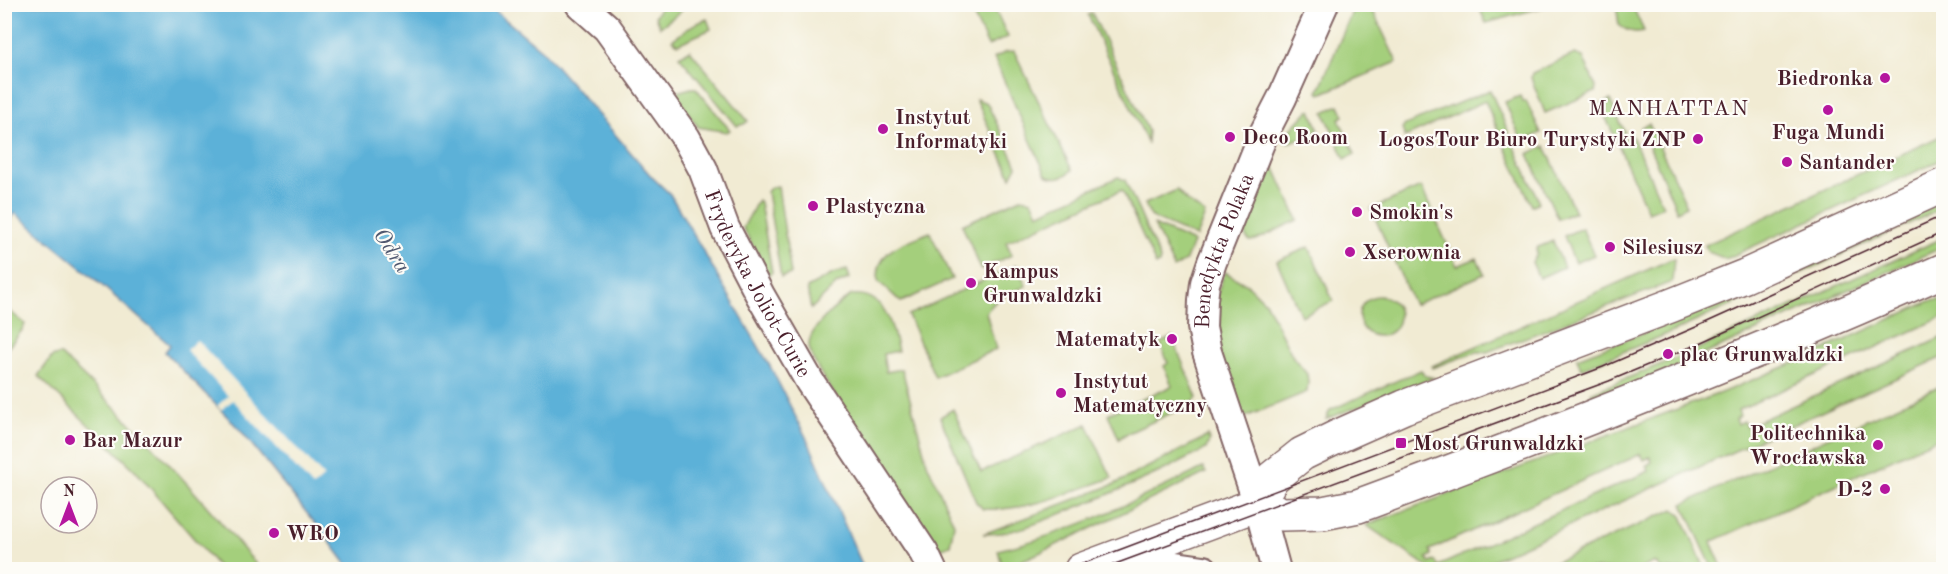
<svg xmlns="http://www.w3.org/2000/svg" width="1948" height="574" font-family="'Old Standard TT',serif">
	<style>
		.green { fill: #a4cf7b; stroke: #777753; stroke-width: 1.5; fill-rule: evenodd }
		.water { fill: #5bb1d8; stroke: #526882; stroke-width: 1.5 }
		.pier { fill: #f1ebd3 }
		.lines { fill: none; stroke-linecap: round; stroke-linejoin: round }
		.street-casing { stroke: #846666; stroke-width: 32 }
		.secondary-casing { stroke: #846666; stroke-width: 36 }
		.street { stroke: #fff; stroke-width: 28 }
		.secondary { stroke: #fff; stroke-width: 33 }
		.tram { stroke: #4a1f2b; stroke-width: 1.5 }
		.poi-dot { fill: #b5179e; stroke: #fdfcf7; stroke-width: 2 }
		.labels { text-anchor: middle; stroke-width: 4.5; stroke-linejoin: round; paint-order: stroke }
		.poi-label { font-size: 21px; font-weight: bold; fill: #4a1f2b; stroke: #fdfcf7; text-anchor: start }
		.street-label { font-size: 21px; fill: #4a1f2b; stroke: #fdfcf7 }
		.neighbourhood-label { font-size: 22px; letter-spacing: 1.5px; fill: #4a1f2b; stroke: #fdfcf7 }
		.water-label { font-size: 22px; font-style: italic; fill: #515970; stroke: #fdfcf7 }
	</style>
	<rect width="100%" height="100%" fill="#fdfcf7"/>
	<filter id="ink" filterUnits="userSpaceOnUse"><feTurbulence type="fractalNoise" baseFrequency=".0167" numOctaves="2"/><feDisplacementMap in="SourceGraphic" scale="12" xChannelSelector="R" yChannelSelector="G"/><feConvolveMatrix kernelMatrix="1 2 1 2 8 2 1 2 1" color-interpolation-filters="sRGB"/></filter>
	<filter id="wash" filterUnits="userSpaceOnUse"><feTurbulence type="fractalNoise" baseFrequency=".008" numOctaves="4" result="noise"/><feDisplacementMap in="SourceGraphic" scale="24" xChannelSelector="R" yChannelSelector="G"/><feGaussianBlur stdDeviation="1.35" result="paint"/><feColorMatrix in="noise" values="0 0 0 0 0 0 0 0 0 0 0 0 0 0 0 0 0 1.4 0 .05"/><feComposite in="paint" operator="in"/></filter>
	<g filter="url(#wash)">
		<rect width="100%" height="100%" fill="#f1ebd3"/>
		<path class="green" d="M668,5H687L679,13L660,27L655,16L660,8Z
			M946,5H993L1008,37L988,46L969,6L950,15Z
			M1355,5H1370L1397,62L1320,94L1318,92Z
			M1478,5H1551L1486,23Z
			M1616,5H1632L1644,31C1634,33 1628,32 1619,25Z
			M1092,13L1148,131L1147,142L1088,15Z
			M707,19L711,29L678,44L672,40L693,25Z
			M690,50L748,121L744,124L737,126L679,56Z
			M1014,51L1072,170C1065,177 1056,180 1046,175L994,58L1006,52Z
			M1575,54L1583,57L1596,87L1595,92L1545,113L1531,78L1532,73Z
			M691,88H696L730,130L727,132L698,127L674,93Z
			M1490,90L1539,202L1532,206L1485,101L1405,137L1402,129L1405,125Z
			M1520,96L1523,102L1526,101L1541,133L1522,142L1505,102Z
			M976,99L987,103L1017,166L1011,177Z
			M1610,100L1625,133L1615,138L1600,105Z
			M1339,105L1344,116L1339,119L1355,154L1345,159L1324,112Z
			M1309,110H1311L1319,130L1291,142H1285L1283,138Z
			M1649,124L1687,206L1677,211L1641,127Z
			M1943,135V159L1726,259L1708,252L1705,245Z
			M1632,136L1663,206L1648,212L1617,142Z
			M1545,146L1575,212L1558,219L1528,154Z
			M1272,162L1298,220L1256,240L1250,241L1246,237L1245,231Z
			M1118,177L1125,180L1160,259L1159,264L1156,265L1122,190L1006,242L1012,255L981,269L962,225L1021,198L1032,200L1038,214Z
			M778,186L791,274L781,277L767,192L771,187Z
			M1421,187L1457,266L1477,258L1484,274L1414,305L1371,209Z
			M1177,190L1187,201L1205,214L1196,237L1151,217L1145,204Z
			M758,200L760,202L772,272L769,275L743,228Z
			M1943,201V208L1677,330L1581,369L1577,358L1699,312Z
			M1154,225L1193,242L1186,260L1174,268Z
			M1582,228L1594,255L1575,263L1564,236Z
			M930,232L952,279L901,302L878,281C876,248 905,243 930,232Z
			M1943,238V247L1596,403L1591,393L1686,354Z
			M1553,241L1564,267L1539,278L1532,262L1537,254L1536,248Z
			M1309,247L1333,301L1301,316L1277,261Z
			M1674,258L1672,282L1487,352H1476L1432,368V366Z
			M1017,265L1026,286L998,299L986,312L996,349L935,377L908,315Z
			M847,270L850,278L837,284L811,309L807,288L833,274Z
			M1225,272L1249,286L1266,303L1293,357L1307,374L1308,382L1307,392L1243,418C1231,383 1210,342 1215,303C1217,293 1221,282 1225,272Z
			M852,295C886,292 892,326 898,351L883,354L886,372L902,369L927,463L954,524L950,545L937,550C907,506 878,461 849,416C840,402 809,361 809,345C809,328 838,304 852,295Z
			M1359 316a20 20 0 1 1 40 0a20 20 0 1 1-40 0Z
			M1939,300L1943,301V317L1738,410L1740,416L1735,419L1737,424L1743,421L1746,427L1943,337V357L1473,569H1431L1366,525L1723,392L1794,363L1930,301ZM1641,454L1644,460L1650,457L1652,462L1647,465L1649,471L1438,566L1435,561L1430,563L1427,558L1432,555L1430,550Z
			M5,307L25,324L23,329L7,349L5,347Z
			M1172,337L1197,398L1191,404L1124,435L1119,439L1108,414L1172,386L1164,366L1168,363L1160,343Z
			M58,355H61C133,422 198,493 260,569H220L135,470L38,376L52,357Z
			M1421,370L1426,376L1434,378L1326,419L1330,410Z
			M1943,385V436L1711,542L1723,569H1713L1683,504Z
			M953,409L981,472L1087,424L1112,478C1070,492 1027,512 983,509L976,502L940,417Z
			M1208,436L1209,442L1206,449C1165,471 1123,489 1080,506C1049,518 1016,535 983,534L1115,484Z
			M1203,468L1206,473L1048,549L1003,569L998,550C1069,534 1137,500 1203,468Z
			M1674,509L1681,514L1705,569H1661L1655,562L1640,569H1540Z"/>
		<path class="water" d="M4,5H488L543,51L652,177L670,194L770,366L809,443L864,569H350L330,542L241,431L165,352L170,345L89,274L15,213L10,220L5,216Z"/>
		<path class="pier" d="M197,340L324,477L313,487L233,400L221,410L217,406L228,396L186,350Z"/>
	</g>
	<g filter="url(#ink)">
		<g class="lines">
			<defs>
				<g id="street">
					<path id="s1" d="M580,4L607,28L686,138L703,169L725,228L760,295L810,382L924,553L932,570"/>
					<path d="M1113,557L1204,570"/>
					<path id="s2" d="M1276,570L1258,504L1207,352L1202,327L1203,300L1205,283L1212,262L1264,133L1282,98L1324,4"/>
				</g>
				<path id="secondary" d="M1258,504L1282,514L1323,513L1358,506C1555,433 1752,356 1944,270
					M1081,570L1258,504L1272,478L1302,454L1341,435L1404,407L1670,306L1745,276L1944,185"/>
			</defs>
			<use href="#street" class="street-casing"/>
			<use href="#secondary" class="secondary-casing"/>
			<use href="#street" class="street"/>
			<use href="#secondary" class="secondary"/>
			<path class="tram" d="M1066,570L1603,367L1696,327L1944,215
				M1099,570L1609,381L1698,344L1944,232"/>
		</g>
	</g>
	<g class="poi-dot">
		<circle cx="1885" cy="78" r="6"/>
		<circle cx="1828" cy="110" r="6"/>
		<circle cx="883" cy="129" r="6"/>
		<circle cx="1230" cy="137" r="6"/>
		<circle cx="1698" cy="139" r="6"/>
		<circle cx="1787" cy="162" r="6"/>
		<circle cx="813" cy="206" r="6"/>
		<circle cx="1357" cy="212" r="6"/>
		<circle cx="1610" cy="247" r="6"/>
		<circle cx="1350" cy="252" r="6"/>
		<circle cx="971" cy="283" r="6"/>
		<circle cx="1172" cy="339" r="6"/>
		<circle cx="1668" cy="354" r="6"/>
		<circle cx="1061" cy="393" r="6"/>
		<circle cx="70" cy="440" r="6"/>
		<rect x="1395" y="437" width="12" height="12" rx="3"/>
		<circle cx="1878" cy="445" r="6"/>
		<circle cx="1885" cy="489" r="6"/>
		<circle cx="274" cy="533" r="6"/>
	</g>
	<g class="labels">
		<g class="poi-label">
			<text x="1873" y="85" text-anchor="end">Biedronka</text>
			<text x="895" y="124">Instytut<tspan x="895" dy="24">Informatyki</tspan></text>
			<text x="1828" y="139" text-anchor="middle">Fuga Mundi</text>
			<text x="1242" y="144">Deco Room</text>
			<text x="1686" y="146" text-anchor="end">LogosTour Biuro Turystyki ZNP</text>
			<text x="1799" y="169">Santander</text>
			<text x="825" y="213">Plastyczna</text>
			<text x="1369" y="219">Smokin's</text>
			<text x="1622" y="254">Silesiusz</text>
			<text x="1362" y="259">Xserownia</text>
			<text x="983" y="278">Kampus<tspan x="983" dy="24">Grunwaldzki</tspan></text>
			<text x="1160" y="346" text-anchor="end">Matematyk</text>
			<text x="1680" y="361">plac Grunwaldzki</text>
			<text x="1073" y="388">Instytut<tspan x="1073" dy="24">Matematyczny</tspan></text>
			<text x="1866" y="440" text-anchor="end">Politechnika<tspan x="1866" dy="24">Wrocławska</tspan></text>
			<text x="82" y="447">Bar Mazur</text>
			<text x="1413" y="450">Most Grunwaldzki</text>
			<text x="1873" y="496" text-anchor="end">D-2</text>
			<text x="286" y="540">WRO</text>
		</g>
		<g class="street-label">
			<text dy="7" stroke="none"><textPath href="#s2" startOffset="334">Benedykta Polaka</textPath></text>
			<text dy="7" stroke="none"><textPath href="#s1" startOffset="334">Fryderyka Joliot-Curie</textPath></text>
		</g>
		<g class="neighbourhood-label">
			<text x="1669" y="115">MANHATTAN</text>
		</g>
		<g class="water-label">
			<text transform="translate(393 250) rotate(57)" y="8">Odra</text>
		</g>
	</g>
	<rect width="1948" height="574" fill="none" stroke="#fdfcf7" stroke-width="24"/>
	<g transform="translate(69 505)"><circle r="28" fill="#fdfcf7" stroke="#b5a4a5" stroke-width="1.5"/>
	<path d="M0-4.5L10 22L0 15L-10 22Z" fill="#b5179e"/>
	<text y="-9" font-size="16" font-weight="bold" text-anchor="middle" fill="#4a1f2b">N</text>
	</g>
</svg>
